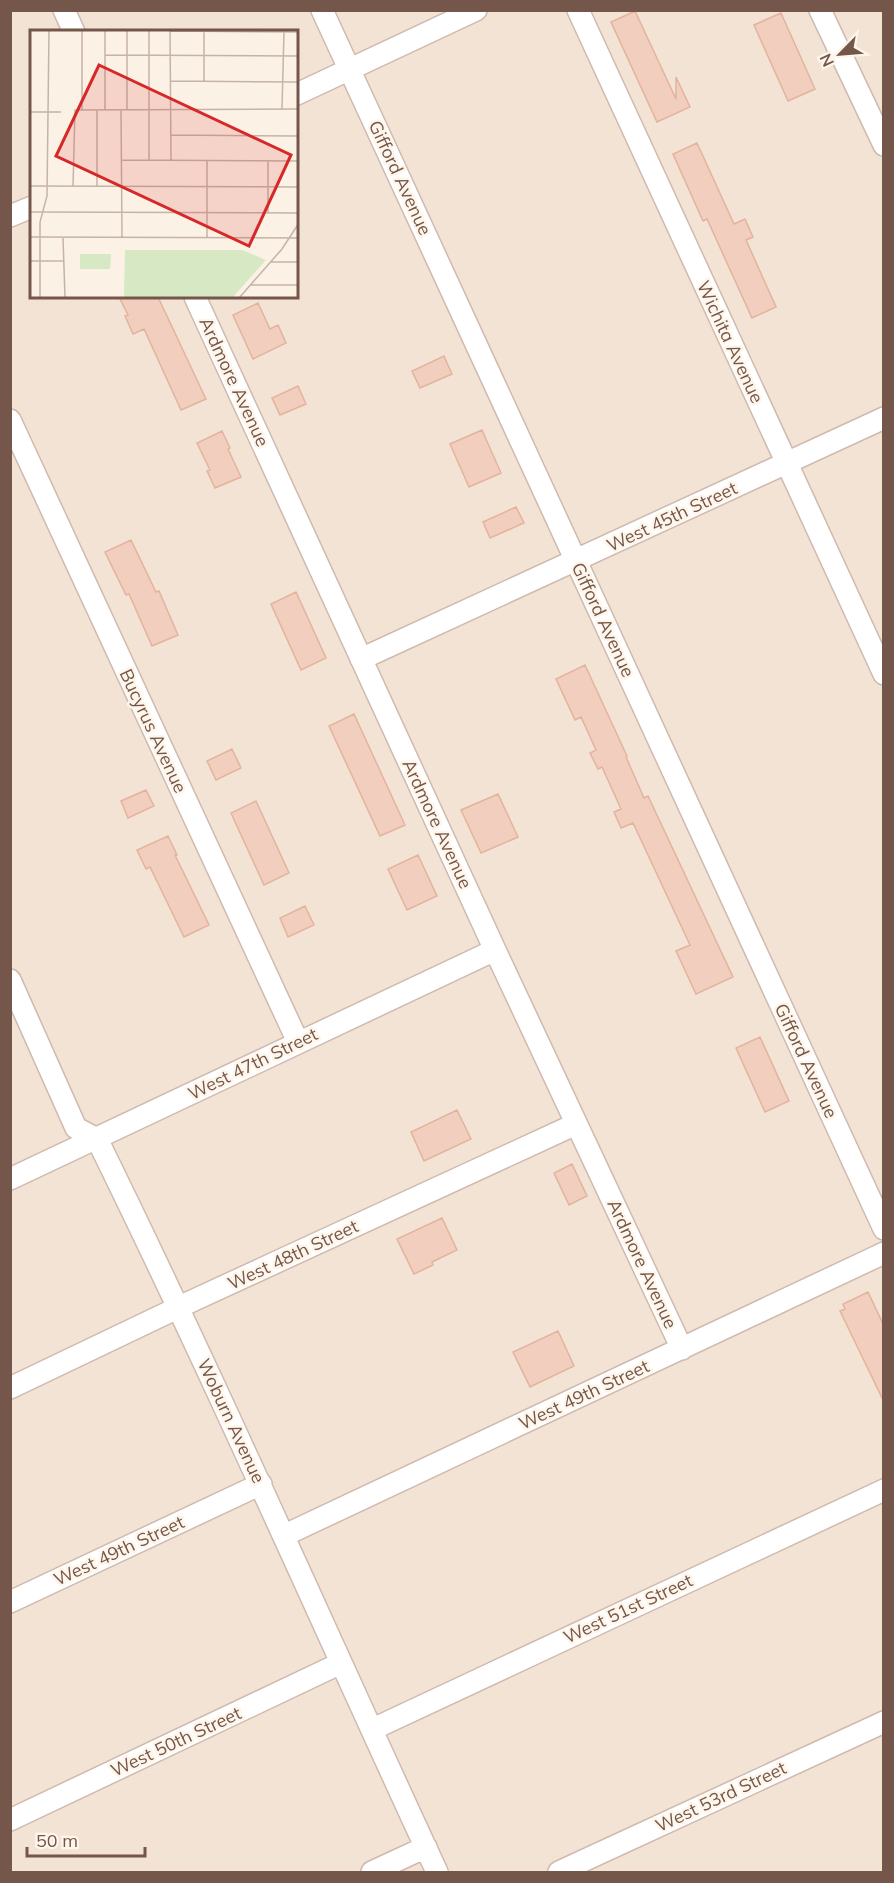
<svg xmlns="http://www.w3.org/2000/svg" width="894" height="1883" font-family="Mulish,sans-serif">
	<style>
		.residential { fill: #f3e3d4; fill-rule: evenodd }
		.building { fill: #f1cebd; stroke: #e3b39e; stroke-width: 1.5 }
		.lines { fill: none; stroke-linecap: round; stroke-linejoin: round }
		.minor-casing { stroke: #cfbaaf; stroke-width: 24 }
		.minor { stroke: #fff; stroke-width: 21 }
		.labels { text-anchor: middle; stroke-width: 5; stroke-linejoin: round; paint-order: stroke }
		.street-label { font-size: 18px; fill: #74564b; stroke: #fff6eb }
		.inset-road { fill: none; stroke: #c6b3a7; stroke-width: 1.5 }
		.view { fill: #d62828; fill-opacity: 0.15; stroke: #d62828; stroke-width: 3 }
		.inset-edge { fill: none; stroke: #74564b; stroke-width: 3 }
	</style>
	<rect width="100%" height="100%" fill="#fcf1e5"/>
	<path class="residential" d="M11,11H883V1872H11ZM32,32H297V297H32Z"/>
	<path class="building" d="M635,11L676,99V77L690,107L657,122L611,22Z
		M781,13L815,89L788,101L754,25Z
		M697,143L734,224L745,219L753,237L746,240L776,307L752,318L707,219L703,221L673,154Z
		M119,297H158L206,399L181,410L144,329L133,334L125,316L128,315Z
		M258,303L270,329L278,325L286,343L253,359L233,315Z
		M444,356L452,374L420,388L412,371Z
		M298,386L306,404L280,415L272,398Z
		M482,430L501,473L469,487L450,444Z
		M222,431L230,448L228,449L241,477L215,488L207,471L210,470L197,443Z
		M516,507L524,523L490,538L483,522Z
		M131,540L156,592L159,591L178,635L152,646L129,594L126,595L105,552Z
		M296,592L326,658L301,670L271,604Z
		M585,665L627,756L626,757L644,798L648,796L733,977L696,994L676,951L690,945L633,823L621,828L614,812L621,809L602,767L598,769L590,753L596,750L581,717L575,720L556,679Z
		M354,714L405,825L380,836L329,726Z
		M232,749L241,768L216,780L207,761Z
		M146,790L154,806L128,818L121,801Z
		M498,794L518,837L481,853L461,810Z
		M256,801L289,873L264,885L231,813Z
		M168,836L177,855H175L209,925L184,937L150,867L146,869L137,850Z
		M418,855L437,896L407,910L388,869Z
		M305,906L314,925L288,937L280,918Z
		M760,1037L789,1101L765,1112L736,1048Z
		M457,1110L471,1139L424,1161L411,1132Z
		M572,1164L587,1196L569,1205L554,1173Z
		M442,1218L457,1250L432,1262L433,1265L414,1274L397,1239Z
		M868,1292L884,1326V1402L840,1311L845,1309L843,1304Z
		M558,1331L574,1366L530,1387L513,1352Z"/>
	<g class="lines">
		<defs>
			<path id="minor" d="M64,10L74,32
				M322,10L884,1229
				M578,10L884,674
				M820,10L884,145
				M297,94L476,10
				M10,216L32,207
				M195,297L495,950L682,1349
				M10,420L298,1042
				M361,659L884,418
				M10,980L76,1128L97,1139C216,1381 324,1628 437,1872
				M10,1179L495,950
				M10,1388L192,1301L576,1124
				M285,1535L884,1253
				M10,1602L261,1484
				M373,1729L884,1490
				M10,1820L341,1663
				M372,1872L426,1847
				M559,1872L884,1722"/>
		</defs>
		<use href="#minor" class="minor-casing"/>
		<use href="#minor" class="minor"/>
	</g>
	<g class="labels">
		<g class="street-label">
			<text transform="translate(400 178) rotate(65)" y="6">Gifford Avenue</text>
			<text transform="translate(730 342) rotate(65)" y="6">Wichita Avenue</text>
			<text transform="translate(234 382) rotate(65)" y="6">Ardmore Avenue</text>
			<text transform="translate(672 517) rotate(-25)" y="6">West 45th Street</text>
			<text transform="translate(603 620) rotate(65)" y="6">Gifford Avenue</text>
			<text transform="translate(153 731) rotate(65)" y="6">Bucyrus Avenue</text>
			<text transform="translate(437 824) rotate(65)" y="6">Ardmore Avenue</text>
			<text transform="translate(806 1061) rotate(65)" y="6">Gifford Avenue</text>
			<text transform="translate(253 1064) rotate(-26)" y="6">West 47th Street</text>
			<text transform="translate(293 1255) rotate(-25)" y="6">West 48th Street</text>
			<text transform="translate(642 1264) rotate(65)" y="6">Ardmore Avenue</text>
			<text transform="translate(584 1395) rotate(-25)" y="6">West 49th Street</text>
			<text transform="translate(231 1421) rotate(65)" y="6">Woburn Avenue</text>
			<text transform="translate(119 1551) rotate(-25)" y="6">West 49th Street</text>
			<text transform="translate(628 1609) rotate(-25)" y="6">West 51st Street</text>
			<text transform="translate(176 1742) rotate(-25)" y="6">West 50th Street</text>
			<text transform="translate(721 1797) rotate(-25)" y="6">West 53rd Street</text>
		</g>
	</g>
	<g transform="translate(30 30)">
		<rect width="268" height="268" fill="#fcf1e5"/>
		<path d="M95,220H212L236,230L202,268H94ZM50,224H81L80,239H50Z" fill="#d6e9c4"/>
		<path class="inset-road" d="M52,0V80M75,0V80M97,0V80M119,0V130M140,0L141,130M140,1L269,2M174,1V51M75,25L269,26M140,51L269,52M252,79L254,1M67,80V156M91,80L92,207M0,82H31M141,105L269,106M91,130L269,131M0,156L269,157M43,156L45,80L269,79M0,182L269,183M238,183V130M0,207L269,208M33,207L35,268M177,208V130M0,231H34M240,232H269M221,255H269M10,268V192L17,166L19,0M209,268L252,219L269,193"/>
		<path class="view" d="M69,35L261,125L219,216L26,126Z"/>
		<rect width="268" height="268" class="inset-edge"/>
	</g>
	<rect width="894" height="1883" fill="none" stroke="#74564b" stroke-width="24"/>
	<g transform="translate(840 54) rotate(245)" stroke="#fff6eb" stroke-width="4.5" paint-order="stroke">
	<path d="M0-4.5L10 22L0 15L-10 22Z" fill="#74564b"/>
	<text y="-9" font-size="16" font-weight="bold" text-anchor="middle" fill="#74564b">N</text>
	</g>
	<path d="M27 1847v9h118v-9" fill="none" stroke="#74564b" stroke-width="3"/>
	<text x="36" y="1847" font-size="18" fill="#74564b" stroke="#fff6eb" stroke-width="4.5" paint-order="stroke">50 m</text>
</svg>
